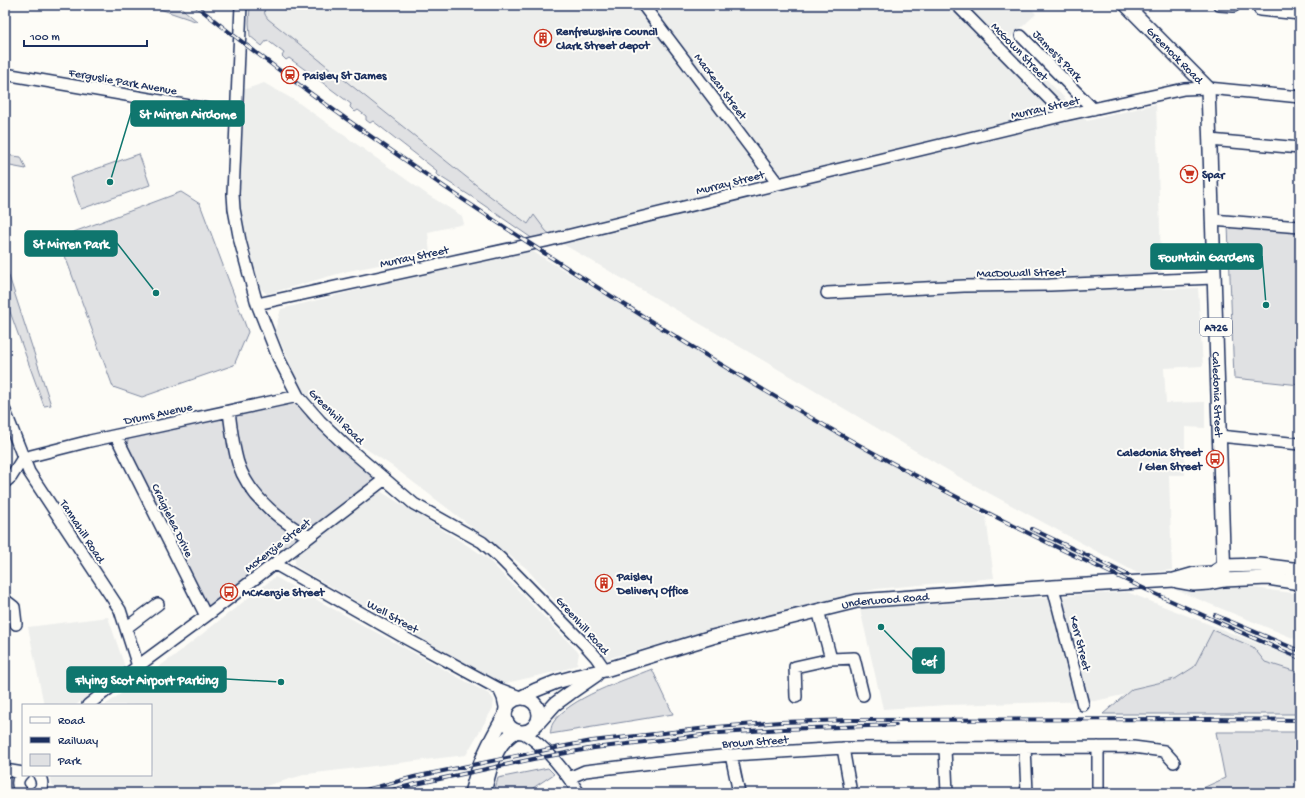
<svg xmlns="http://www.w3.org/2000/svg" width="1305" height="798" font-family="'Gochi Hand',sans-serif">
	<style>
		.built { fill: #edeeec }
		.green { fill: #e0e1e3; stroke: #7e88a0 }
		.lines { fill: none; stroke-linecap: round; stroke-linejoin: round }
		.minor-casing { stroke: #1b2f5e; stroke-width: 14 }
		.major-casing { stroke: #1b2f5e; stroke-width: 16 }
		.minor { stroke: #fdfcf7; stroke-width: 11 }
		.major { stroke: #fdfcf7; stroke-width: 13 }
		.rail-casing { stroke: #1b2f5e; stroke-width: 4 }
		.rail { stroke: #fdfcf7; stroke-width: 2.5; stroke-dasharray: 8; stroke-linecap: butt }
		.labels { text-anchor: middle; stroke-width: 4; stroke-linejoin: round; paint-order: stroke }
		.shield { fill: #fdfcf7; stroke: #5f6c8c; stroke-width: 1 }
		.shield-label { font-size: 11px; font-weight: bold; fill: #1b2f5e }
		.poi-label { font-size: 12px; font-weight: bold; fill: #1b2f5e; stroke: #fdfcf7; text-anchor: start }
		.street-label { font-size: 12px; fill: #1b2f5e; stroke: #fdfcf7 }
		.leader { fill: none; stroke: #0f766e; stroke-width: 1.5 }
		.callout-dot { fill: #0f766e; stroke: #fdfcf7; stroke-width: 1.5 }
		.callout { fill: #0f766e; stroke: #0f766e; stroke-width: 1.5 }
		.callout-label { font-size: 13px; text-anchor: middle; font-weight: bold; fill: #fff }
	</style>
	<rect width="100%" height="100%" fill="#fdfcf7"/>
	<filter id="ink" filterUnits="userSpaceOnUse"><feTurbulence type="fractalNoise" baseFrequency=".025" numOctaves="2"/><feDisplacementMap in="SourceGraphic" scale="8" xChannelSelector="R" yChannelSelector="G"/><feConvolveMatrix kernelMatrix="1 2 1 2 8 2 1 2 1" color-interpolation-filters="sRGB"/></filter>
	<g filter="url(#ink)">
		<path class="built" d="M253,5H1028L1036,14L1008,40L1087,121L1156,104L1162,289L1198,288L1203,366L1164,368L1166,403L1205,402V428L1185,427V475H1169L1172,570L1137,573L961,478L766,362L561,243L546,231L534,216L528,224L490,196L271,22L253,21Z
			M264,83L296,101L428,195L462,216L464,224L428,232L430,255L348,271L267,294L260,288L239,213L243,90Z
			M527,248L826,428L986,517L994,578L876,589L766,615L606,659L526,568L392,466L354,441L302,390L275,330L281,309Z
			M380,491L486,557L579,653L577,665L563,670L502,684L295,566V556Z
			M275,577L489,694L494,700L493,708L466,755L307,774L255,789L246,793H60L52,784L50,775H151V705H105L174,656Z
			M1228,583L1239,586L1300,594V641L1171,588Z
			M1127,592L1300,660V682L1169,685L1095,701L947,705L883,709L860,609Z
			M108,617L125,667L76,705H44L28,627Z"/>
		<path class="green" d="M148,5H178L198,22Z
			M250,5H267C263,11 264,14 268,19L490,196L528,224L534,215L546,231L551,235L533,239L472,197L436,174L437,171L436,170L373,121L370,123L366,120V116L358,110L355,112L350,107L351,104L315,77L310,80L307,78L311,74L289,58L286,60L282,56L284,53L267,40L262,46L250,36L249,23Z
			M139,154L150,185L81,209L70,178Z
			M5,155L21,157L26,169L5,165Z
			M181,192L200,204L248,332L234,365L142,397L113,387L64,253L71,233Z
			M1228,225L1300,232V385L1234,378Z
			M5,264L51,405L44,406L5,298Z
			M297,399L308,418L379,479L207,609L127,444L129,436Z
			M1213,630L1253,647L1265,662L1300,673V714H1103L1132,689L1175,679L1194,667Z
			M652,669L673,714L550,734C551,731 551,726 553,723C568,698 625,680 652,669Z
			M1216,732H1300V793H1192L1225,778Z
			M548,768L554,774L533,788L536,793H494L498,778Z"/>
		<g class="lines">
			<defs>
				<path id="minor" d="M241,5L233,194L234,209L240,241L257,304L278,357L298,396L320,421L346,446L414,504L482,542L500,558L588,648L596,657L605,670
					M643,5L778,184
					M957,5L1065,115
					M1219,5L1234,6
					M1260,10L1300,14
					M1021,36L1093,109
					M5,74L236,114
					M1210,140L1300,148
					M1212,220L1300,227
					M827,293L964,286L1050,285L1214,278
					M257,304L546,241L778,184L1065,115L1184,89L1208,88L1300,97
					M5,411L29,472L120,610L138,666
					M229,411C231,428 233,446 238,463C249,497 279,520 309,537
					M116,436L206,616
					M1219,436L1300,444
					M23,458L90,441L298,396
					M5,482L11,477L23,458
					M275,564L407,639L499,689L520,697
					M1053,587L1083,705
					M5,600L14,607L16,624
					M818,610L831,659L854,658L863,695
					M126,628L158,604
					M499,689L503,698L506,711
					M796,697L795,667L831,659
					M88,705L138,666L206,616L385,479
					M522,732C546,746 564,770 579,793
					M1025,747L1027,793
					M843,748L851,793
					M945,748L947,793
					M731,755L739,793
					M5,770L23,773
					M569,778L585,771L660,762L731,755L843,748L1133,747L1164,751L1174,762
					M23,793C16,786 16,780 23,773
					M36,793C43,788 43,782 39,775
					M1098,793V747"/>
				<g id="major">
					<path id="s1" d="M1126,5L1208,88L1224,580"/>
					<path d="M1224,566L1260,565L1300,570"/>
					<path d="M1177,581L1194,584L1209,583L1224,580L1268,578L1300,583"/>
					<path id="s2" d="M522,697L536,690L556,682L578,676L605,670L712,637L857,601L1053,587L1174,580L1195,574L1213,573L1224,566"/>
					<circle cx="522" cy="715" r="17"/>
					<path d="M538,723L555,704L570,693L596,675"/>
					<path d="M471,793C478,764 490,741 505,715"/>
					<path d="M484,793C489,771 495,742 517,731"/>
				</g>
			</defs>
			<use href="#minor" class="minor-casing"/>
			<use href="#major" class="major-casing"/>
			<use href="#minor" class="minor"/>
			<use href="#major" class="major"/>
			<defs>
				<path id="rail" d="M195,5C316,102 445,189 575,273C659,327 743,379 829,428C936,489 1046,543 1158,595C1205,616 1252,638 1300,658
					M1032,529L1128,575
					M1215,615L1300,651
					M355,793L414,777L555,748L592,741L717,727L781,722L851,720L1209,719L1300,720
					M380,793L416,784L533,759L594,748L719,733L783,729L896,725"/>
			</defs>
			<use href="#rail" class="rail-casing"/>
			<use href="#rail" class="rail"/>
		</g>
	</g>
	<defs>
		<symbol id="building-ring" viewBox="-11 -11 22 22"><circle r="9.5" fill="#fdfcf7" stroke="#c8321e" stroke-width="1.5"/><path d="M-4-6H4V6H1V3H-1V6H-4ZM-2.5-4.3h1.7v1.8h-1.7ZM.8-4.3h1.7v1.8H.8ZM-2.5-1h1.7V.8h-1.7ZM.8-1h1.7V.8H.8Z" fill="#c8321e"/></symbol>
		<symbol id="station-ring" viewBox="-11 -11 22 22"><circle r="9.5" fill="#fdfcf7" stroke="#c8321e" stroke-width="1.5"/><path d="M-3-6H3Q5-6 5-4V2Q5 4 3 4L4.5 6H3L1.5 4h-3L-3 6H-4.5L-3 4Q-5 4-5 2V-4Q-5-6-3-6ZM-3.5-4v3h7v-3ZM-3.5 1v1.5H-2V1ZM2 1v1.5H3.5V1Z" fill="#c8321e"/></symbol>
		<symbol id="supermarket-ring" viewBox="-11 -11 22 22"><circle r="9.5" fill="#fdfcf7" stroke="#c8321e" stroke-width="1.5"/><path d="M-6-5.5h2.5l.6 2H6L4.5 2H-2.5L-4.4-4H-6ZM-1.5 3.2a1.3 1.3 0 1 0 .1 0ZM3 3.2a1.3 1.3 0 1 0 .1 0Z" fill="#c8321e"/></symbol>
		<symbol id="bus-ring" viewBox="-11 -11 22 22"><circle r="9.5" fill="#fdfcf7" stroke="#c8321e" stroke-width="1.5"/><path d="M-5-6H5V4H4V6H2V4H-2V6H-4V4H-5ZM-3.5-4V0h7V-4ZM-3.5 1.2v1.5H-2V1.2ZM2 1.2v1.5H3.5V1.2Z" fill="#c8321e"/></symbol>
	</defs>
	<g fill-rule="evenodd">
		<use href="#building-ring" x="533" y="28" width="20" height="20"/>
		<use href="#station-ring" x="280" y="65" width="20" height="20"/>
		<use href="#supermarket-ring" x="1179" y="164" width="20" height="20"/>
		<use href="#bus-ring" x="1205" y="449" width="20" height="20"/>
		<use href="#building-ring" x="594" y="573" width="20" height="20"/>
		<use href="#bus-ring" x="219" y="582" width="20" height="20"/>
	</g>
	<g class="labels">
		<rect class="shield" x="1200" y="318" width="32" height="18" rx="3"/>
		<g class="shield-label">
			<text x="1216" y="331">A726</text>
		</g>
		<g class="poi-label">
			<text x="556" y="35">Renfrewshire Council<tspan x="556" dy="14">Clark Street depot</tspan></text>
			<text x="303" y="79">Paisley St James</text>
			<text x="1202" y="178">Spar</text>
			<text x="1202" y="456" text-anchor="end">Caledonia Street<tspan x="1202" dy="14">/ Glen Street</tspan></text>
			<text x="617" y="580">Paisley<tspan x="617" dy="14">Delivery Office</tspan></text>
			<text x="242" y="596">MCKenzie Street</text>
		</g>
		<g class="street-label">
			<text transform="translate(1020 51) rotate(46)" y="4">McGown Street</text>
			<text transform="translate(1058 55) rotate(46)" y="4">James's Park</text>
			<text dy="4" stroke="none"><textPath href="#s1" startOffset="70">Greenock Road</textPath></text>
			<text transform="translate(123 81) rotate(10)" y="4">Ferguslie Park Avenue</text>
			<text transform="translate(721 86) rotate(53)" y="4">MacKean Street</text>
			<text transform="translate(1045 107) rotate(-13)" y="4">Murray Street</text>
			<text transform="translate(730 182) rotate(-14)" y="4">Murray Street</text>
			<text transform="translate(414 256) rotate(-12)" y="4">Murray Street</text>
			<text transform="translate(1021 272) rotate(-1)" y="4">MacDowall Street</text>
			<text dy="4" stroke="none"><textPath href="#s1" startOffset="423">Caledonia Street</textPath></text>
			<text transform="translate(158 413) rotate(-12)" y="4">Drums Avenue</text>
			<text transform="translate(337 416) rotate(45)" y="4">Greenhill Road</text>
			<text transform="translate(173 520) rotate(64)" y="4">Craigielea Drive</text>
			<text transform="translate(83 531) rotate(57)" y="4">Tannahill Road</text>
			<text transform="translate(277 545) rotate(-38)" y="4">McKenzie Street</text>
			<text dy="4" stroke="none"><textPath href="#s2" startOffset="377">Underwood Road</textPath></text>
			<text transform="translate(393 616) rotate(29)" y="4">Well Street</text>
			<text transform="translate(583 625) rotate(48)" y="4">Greenhill Road</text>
			<text transform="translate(1081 643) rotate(76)" y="4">Kerr Street</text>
			<text transform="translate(755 741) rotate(-4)" y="4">Brown Street</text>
		</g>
	</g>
	<path class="leader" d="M110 182L131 113M156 293L117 243M1266 305L1262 256M881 627L913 660M281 682L226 679"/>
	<g class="callout-dot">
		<circle cx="110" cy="182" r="4"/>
		<circle cx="156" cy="293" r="4"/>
		<circle cx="1266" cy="305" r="4"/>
		<circle cx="881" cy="627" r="4"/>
		<circle cx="281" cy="682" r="4"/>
	</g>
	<g class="callout">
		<rect x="131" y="101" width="113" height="25" rx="4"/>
		<rect x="25" y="231" width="92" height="25" rx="4"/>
		<rect x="1151" y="244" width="111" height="25" rx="4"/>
		<rect x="913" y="648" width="31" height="25" rx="4"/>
		<rect x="67" y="667" width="159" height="25" rx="4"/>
	</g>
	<g class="callout-label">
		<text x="188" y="118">St Mirren Airdome</text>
		<text x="71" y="248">St Mirren Park</text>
		<text x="1206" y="261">Fountain Gardens</text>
		<text x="929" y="665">cef</text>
		<text x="147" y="684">Flying Scot Airport Parking</text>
	</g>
	<rect width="1305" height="798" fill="none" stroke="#fdfcf7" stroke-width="20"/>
	<rect x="10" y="10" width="1285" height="778" fill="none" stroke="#1b2f5e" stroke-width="1.5" filter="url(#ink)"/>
	<rect x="22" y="704" width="130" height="72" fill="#fdfcf7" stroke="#a3aaba"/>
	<rect x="30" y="717" width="20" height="6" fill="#fdfcf7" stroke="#a3aaba"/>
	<text x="58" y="724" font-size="12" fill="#1b2f5e">Road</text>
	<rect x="30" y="737" width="20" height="6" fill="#1b2f5e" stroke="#a3aaba"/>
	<text x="58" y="744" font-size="12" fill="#1b2f5e">Railway</text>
	<rect x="30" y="754" width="20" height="12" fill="#e0e1e3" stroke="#a3aaba"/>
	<text x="58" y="764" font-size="12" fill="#1b2f5e">Park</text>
	<path d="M24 40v6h123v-6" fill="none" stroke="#1b2f5e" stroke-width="2"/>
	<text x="30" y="40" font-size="12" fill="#1b2f5e" stroke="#fdfcf7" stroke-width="3" paint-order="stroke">100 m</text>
</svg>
